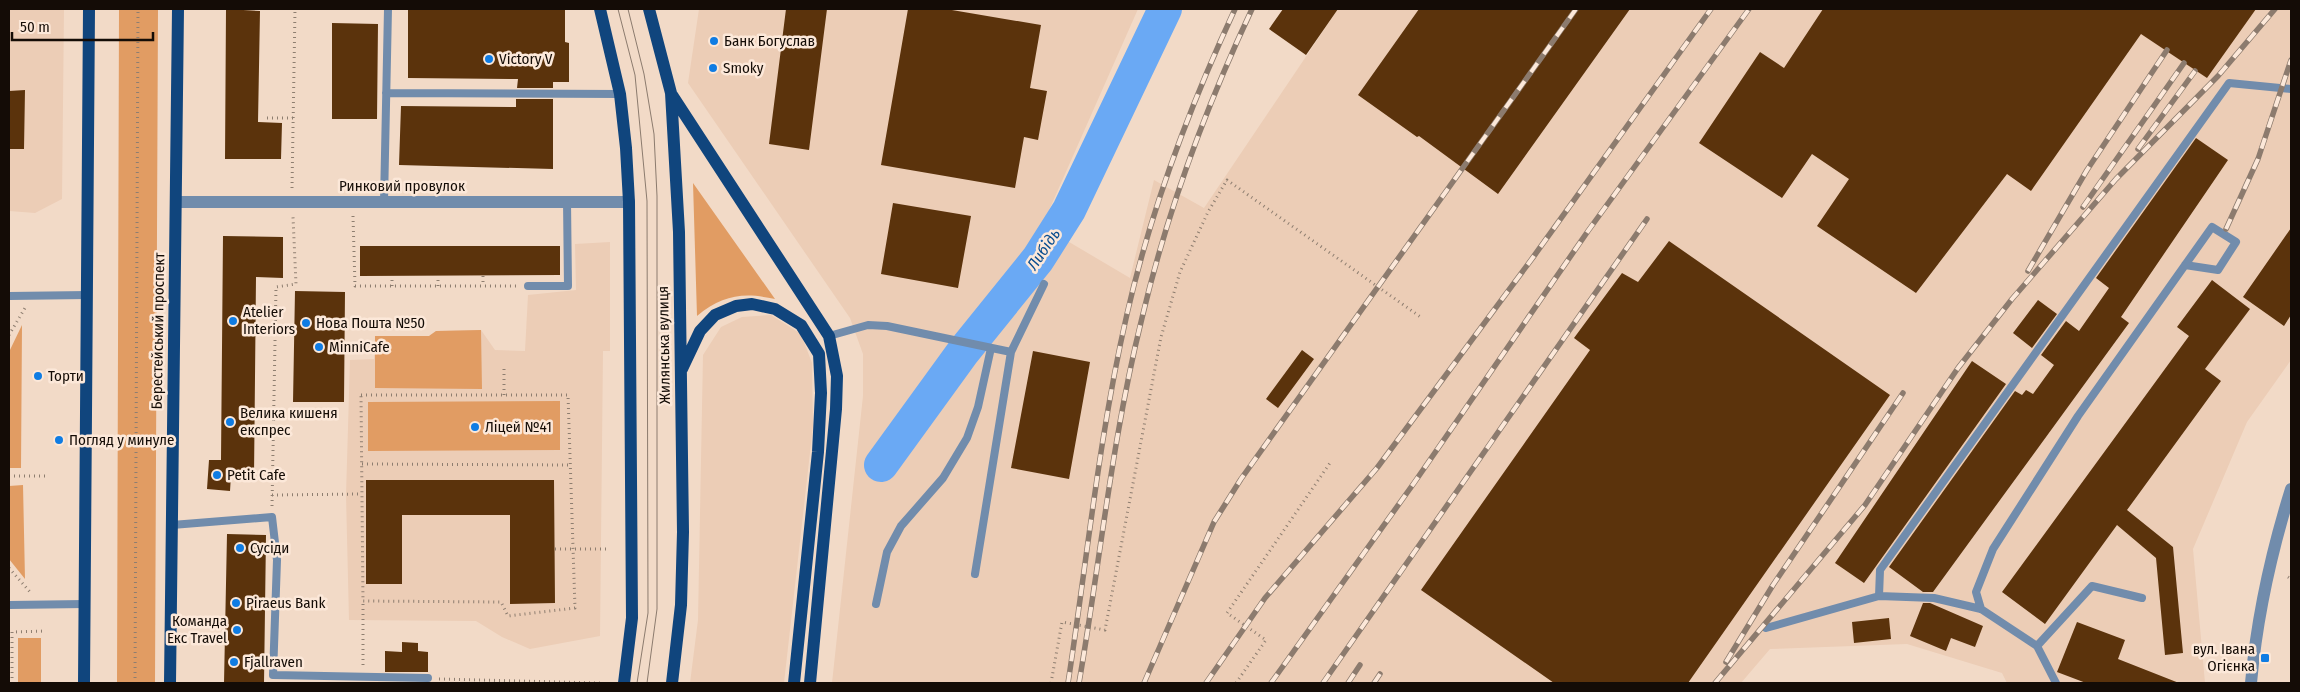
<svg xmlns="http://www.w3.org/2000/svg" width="2300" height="692" font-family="'Fira Sans Condensed',sans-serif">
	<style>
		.built { fill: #eccdb6 }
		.green { fill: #e19c63 }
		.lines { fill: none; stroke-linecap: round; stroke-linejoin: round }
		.river { stroke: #6aa9f4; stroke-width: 34 }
		.building { fill: #5b330c }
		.path { stroke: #8e7e70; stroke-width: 3; stroke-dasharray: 1 4; stroke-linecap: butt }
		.service { stroke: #718cac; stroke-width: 8 }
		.minor { stroke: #718cac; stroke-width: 12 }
		.tertiary { stroke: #718cac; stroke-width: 12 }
		.primary { stroke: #10457d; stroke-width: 12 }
		.tram { stroke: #8c7b6e; stroke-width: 1 }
		.rail-casing { stroke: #8c7b6e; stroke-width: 5.5 }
		.rail { stroke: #fce8d9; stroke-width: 4; stroke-dasharray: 11; stroke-linecap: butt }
		.poi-dot { fill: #0f7ce3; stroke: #fce8d9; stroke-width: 2 }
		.labels { text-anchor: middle; stroke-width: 5; stroke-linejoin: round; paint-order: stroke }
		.poi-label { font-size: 15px; fill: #140c06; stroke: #fce8d9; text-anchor: start }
		.street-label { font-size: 15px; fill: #140c06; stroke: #fce8d9 }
		.water-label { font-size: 16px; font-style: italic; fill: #094d8f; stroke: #fce8d9 }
	</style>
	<rect width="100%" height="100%" fill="#f2dac7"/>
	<path class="built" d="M9,9H64L62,199L35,213L9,211Z
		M699,9H1138L1042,226L1130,278L1154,180L1204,208L1338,9H2291V360L2247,422L2193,549L2205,683H2007L2002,673L1907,644L1770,649L1741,683H832L863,396V354L850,318L688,83Z
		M610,242V351H603L600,636L530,649L502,637L476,621L349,620L346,495L350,360L374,359L375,336H429L436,331L481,330L495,350L525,351L528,295L576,290L575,244Z
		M771,315L801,334L812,363L813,426L784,683H690L698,620L703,355L721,327L742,317Z"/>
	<path class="green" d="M119,9H158L155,683H117Z
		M693,183L775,299C743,292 723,295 697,316Z
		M22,325L21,468H9V352Z
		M481,330L482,389L375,388V336H429L436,331Z
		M560,401V450L368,451V402Z
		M23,485L25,579L9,559V486Z
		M18,638H41V683H18Z"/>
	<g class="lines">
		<path class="river" d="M881,465L963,352L1038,259L1069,210L1165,9"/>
	</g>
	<path class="building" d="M226,9L260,11L258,122L282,123L281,159H225Z
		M408,9H565V42L569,43V82H553V88H517L518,79L408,78Z
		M786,9H827L809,150L769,144Z
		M908,9H946L1041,25L1030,88L1047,91L1038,140L1024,137L1015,188L881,165Z
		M1283,9H1338L1306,55L1269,29Z
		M1419,9H1630L1498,194L1419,136L1417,137L1358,95Z
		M1823,9H2256L2207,78L2141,34L2031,191L2007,174L1916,293L1817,226L1849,179L1812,154L1782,198L1699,143L1760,52L1784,68Z
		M332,23L378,24L377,119H332Z
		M25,90L24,149H9V91Z
		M516,99H553V169L399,165L401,106L516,107Z
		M2196,138L2228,160L2121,317L2129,323L1933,592H1923L1889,567L2015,391L2022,395L2026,390L2033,394L2054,365L2041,355L2066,321L2079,331L2109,288L2096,278Z
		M893,203L971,216L958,288L881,274Z
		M2291,228V315L2284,326L2243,297Z
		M223,236L283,237V278L256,277L254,476L231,475L230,491L207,489L209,460H221Z
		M1669,241L1890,395L1688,683H1554L1421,590L1590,350L1574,338L1622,273L1638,282Z
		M360,246H560V275L360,276Z
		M2212,280L2250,309L2205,369L2221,381L2127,510L2173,547L2183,653L2165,655L2156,558L2117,525L2045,624L2002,592L2189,336L2177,327Z
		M295,291L345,292L344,402H293Z
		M2038,300L2057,314L2032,348L2013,333Z
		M1302,350L1314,359L1278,408L1266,399Z
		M1033,351L1090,362L1069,479L1011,468Z
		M1972,361L2006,384L1864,583L1835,563Z
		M366,480H554L555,603L510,604V515H402V584H366Z
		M227,534L266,535L264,683H224Z
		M1923,603H1930L1983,626L1975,647L1951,638L1946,651L1910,636Z
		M1889,618L1891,639L1854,643L1852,622Z
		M2077,622L2125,640L2118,659L2179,683H2086L2057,672Z
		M402,642L418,643V651L428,652V672H385V651L402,652Z"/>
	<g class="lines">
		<path class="path" d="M267,118H293
			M292,188L295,9
			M353,216L355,286H516
			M483,276V286
			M392,286V276
			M438,286V276
			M9,335L25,308
			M361,395H568L575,608L508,616L501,602L363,601Z
			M504,395V369
			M362,464L571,465
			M9,476H46
			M272,495L362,494
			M272,506L276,287L296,284L293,217
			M555,549H608
			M9,568L30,592
			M2288,577L2291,579
			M363,665V601
			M439,679L600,683
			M12,683V632L46,631
			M135,683L138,9
			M1051,683L1062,622L1105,630L1161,337L1180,272L1208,212L1227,180L1422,318
			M1236,683L1266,640L1227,613L1330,463"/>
		<path class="service" d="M386,93L620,94
			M384,202L388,9
			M528,286H568L567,201
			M9,296L88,295
			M829,336L868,325L887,326L1011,352
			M172,525L272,517L277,560L273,675L428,678
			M975,574L1011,352L1044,284
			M1879,596L1880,570L2229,83L2291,89
			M876,604L887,552L901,526L943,478L967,438L978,407L991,348
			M9,605L85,604
			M1981,609L1976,592L1993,549L2078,416L2212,227L2236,242L2218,270L2185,265
			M1766,628L1879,596L1934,598L1981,609L2037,646L2056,683
			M2037,646L2092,586L2142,598"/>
		<path class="minor" d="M176,202H629"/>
		<path class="tertiary" d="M2251,683C2257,616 2271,553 2291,489"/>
		<path class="primary" d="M600,9L620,94L626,148L629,202L632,618L624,683
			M649,9L671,93L679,232L683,532L681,605L672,683
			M672,95L829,336L837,376L836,409L810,683
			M682,369L700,331L715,315L736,306L752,304L775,309L801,325L819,354L821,393L818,452L794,683
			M84,683L89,9
			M170,683L178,9"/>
		<path class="tram" d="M618,9L635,75L647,201L648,613L637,683
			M628,9L644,74L654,134L657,196V609L647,683"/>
		<defs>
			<path id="rail" d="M2138,149L2195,71
				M2083,207L2184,63
				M2226,229L2258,159L2291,60
				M2028,271L2087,170L2167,50
				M1726,662L1773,585L1903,393
				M1068,683C1087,560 1099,436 1127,314C1151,209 1190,106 1235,9
				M1079,683C1100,562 1112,438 1142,318C1167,212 1206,107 1252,9
				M1144,683L1214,522L1241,479L1576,9
				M1206,683L1265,598L1377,468L1534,256L1711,9
				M1271,683L1414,483L1588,231L1749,9
				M1323,683L1647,219
				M1348,683L1360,665
				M1374,683L1380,674
				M1715,683L1865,505L1958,368L2012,299L2116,179L2218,76L2275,9"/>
		</defs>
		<use href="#rail" class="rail-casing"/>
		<use href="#rail" class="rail"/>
	</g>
	<g class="poi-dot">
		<circle cx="714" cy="41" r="5"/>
		<circle cx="489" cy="59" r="5"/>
		<circle cx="713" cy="68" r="5"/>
		<circle cx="233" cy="321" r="5"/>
		<circle cx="306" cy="323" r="5"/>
		<circle cx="319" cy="347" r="5"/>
		<circle cx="38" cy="376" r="5"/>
		<circle cx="230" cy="422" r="5"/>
		<circle cx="475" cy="427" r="5"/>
		<circle cx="59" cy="440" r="5"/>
		<circle cx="217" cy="475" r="5"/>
		<circle cx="240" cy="548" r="5"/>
		<circle cx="236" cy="603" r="5"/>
		<circle cx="237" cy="630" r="5"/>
		<rect x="2260" y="653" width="10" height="10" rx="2.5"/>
		<circle cx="234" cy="662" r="5"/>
	</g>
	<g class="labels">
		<g class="poi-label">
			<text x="724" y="46">Банк Богуслав</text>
			<text x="499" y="64">Victory V</text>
			<text x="723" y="73">Smoky</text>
			<text x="243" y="317">Atelier<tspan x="243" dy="17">Interiors</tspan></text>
			<text x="316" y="328">Нова Пошта №50</text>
			<text x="329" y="352">MinniCafe</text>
			<text x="48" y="381">Торти</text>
			<text x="240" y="418">Велика кишеня<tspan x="240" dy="17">експрес</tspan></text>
			<text x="485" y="432">Ліцей №41</text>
			<text x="69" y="445">Погляд у минуле</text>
			<text x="227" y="480">Petit Cafe</text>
			<text x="250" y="553">Сусіди</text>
			<text x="246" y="608">Piraeus Bank</text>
			<text x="227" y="626" text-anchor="end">Команда<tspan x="227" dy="17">Екс Travel</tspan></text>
			<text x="2255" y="654" text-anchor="end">вул. Івана<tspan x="2255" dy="17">Огієнка</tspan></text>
			<text x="244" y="667">Fjallraven</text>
		</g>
		<g class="street-label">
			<text x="402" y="191">Ринковий провулок</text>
			<text transform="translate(158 331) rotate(-89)" y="5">Берестейський проспект</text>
			<text transform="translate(664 345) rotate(-91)" y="5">Жилянська вулиця</text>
		</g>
		<g class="water-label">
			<text transform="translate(1043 249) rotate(-56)" y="6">Либідь</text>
		</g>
	</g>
	<rect width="2300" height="692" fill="none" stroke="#140c06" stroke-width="20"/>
	<path d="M12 32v8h141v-8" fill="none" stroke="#140c06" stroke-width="2.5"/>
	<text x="20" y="32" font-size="15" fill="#140c06" stroke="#fce8d9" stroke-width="4" paint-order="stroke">50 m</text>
</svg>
